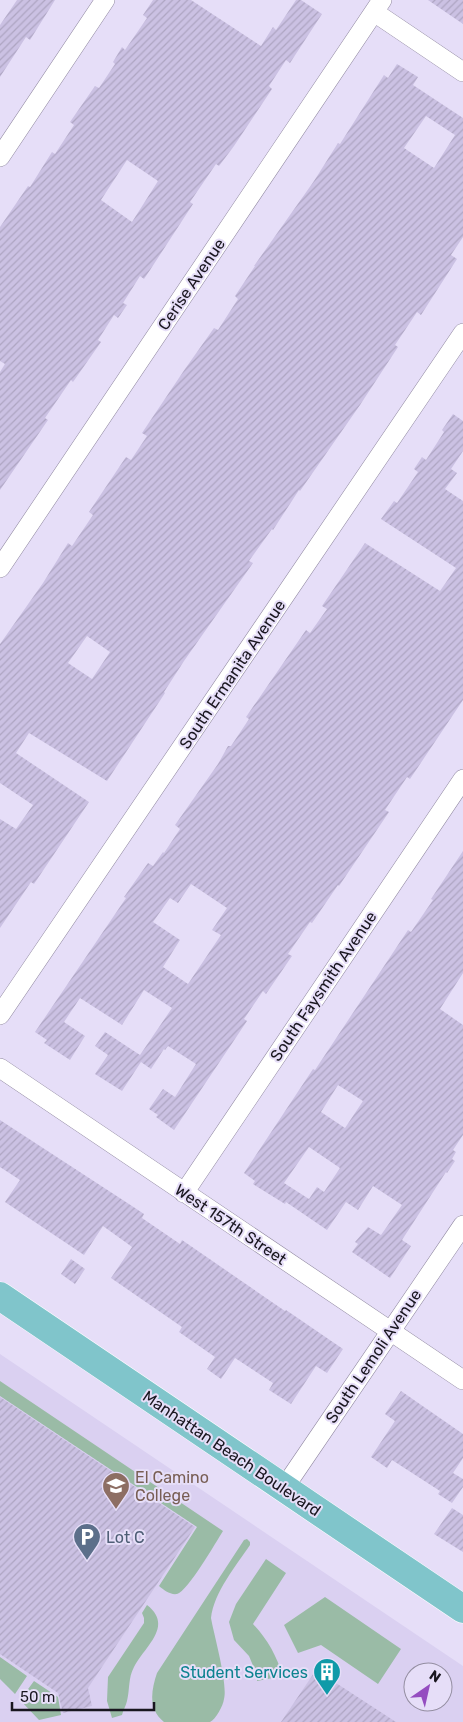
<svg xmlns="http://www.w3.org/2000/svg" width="463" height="1722" font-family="Rubik,sans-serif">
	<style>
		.built { fill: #dad0f1; fill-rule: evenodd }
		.green { fill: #9abba6 }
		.building { fill: url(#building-hatch); fill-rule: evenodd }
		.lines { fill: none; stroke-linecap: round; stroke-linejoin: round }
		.minor-casing { stroke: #8f879f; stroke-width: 20 }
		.primary-casing { stroke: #fff; stroke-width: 29 }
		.minor { stroke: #fff; stroke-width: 19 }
		.primary { stroke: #80c5cb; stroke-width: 28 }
		.labels { text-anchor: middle; stroke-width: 4; stroke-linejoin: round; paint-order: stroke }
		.street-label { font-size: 16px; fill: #19161f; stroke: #e6def8 }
		.education-label { font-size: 16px; fill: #785e54; stroke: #e6def8; text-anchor: start }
		.service-label { font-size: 16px; fill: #4e5e75; stroke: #e6def8; text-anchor: start }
		.culture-label { font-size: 16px; fill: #0d838f; stroke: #e6def8; text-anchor: end }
	</style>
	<defs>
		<pattern id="building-hatch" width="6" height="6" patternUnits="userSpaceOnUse" patternTransform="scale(1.25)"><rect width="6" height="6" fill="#cbc1e3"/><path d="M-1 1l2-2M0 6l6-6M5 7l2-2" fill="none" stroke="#aea5c2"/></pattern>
	</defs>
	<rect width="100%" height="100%" fill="#e6def8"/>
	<path class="built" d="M0,1354L463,1666V1722H0ZM413,1672H443V1702H413Z"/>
	<path class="green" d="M0,1381L223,1531C216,1542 188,1591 177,1594C170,1595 164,1590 159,1586L197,1527L0,1396Z
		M247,1539L250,1542V1545C236,1566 214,1592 211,1618C214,1635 228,1684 224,1699C223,1706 216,1719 210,1722H164C148,1709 151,1691 157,1673L244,1540Z
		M266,1559L286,1573L253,1624C268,1640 276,1655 283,1676L257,1681V1675L249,1656L234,1640L229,1622L236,1604Z
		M325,1597L401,1649L378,1684L321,1645L298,1653L284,1625Z
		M147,1605C174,1626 145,1646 134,1667C128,1678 130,1689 127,1701C126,1706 123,1710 122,1715L112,1718L107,1701L108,1677L144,1623V1618L142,1613Z
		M0,1657L27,1676L15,1694L0,1679Z
		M34,1681L58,1697L61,1715L39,1720L20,1700Z"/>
	<path class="building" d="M17,0H55L30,40L26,37L0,77V25Z
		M153,0H191L261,46L273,27L276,30L296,0H301L322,14L290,63L286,60L269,86L272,89L234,146L219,166L216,164L190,202L193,204L152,267L144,279L140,276L123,303L127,305L118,318L114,315L98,340L101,342L73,382L71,380L45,418L48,420L0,490V372L5,364L0,361V227L28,186L30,187L52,152L55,154L74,125L70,122L95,86L99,88L115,64L113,62L122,47L125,50L147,18L143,15ZM127,160L158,181L132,222L101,200Z
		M428,0H463V24Z
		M397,64L418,77L413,85L463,118V237L451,255L457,259L421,315L417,312L395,345L398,347L360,405L300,491L299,490L273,530L272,529L249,561L253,563L184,661L164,692L165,693L107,781L29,733L16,753L89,802L34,884L31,882L0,928V819L16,829L33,805L0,783V644L43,583L68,543L72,546L93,515L89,512L126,457L131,460L147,436L142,433L185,369L214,328L218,330L238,299L235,296L255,266H254L314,181L338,143L340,144L384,75L388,78ZM426,116L455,135L434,168L404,148ZM87,636L110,652L92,679L68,663Z
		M453,414L463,421V451L451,469L457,473L445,489L463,501V700L410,779L407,777L385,810L389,812L339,886L338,885L312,923L310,922L288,954L292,956L266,994L263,991L244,1019L247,1021L174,1130L156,1117L158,1115L149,1109L163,1089L175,1097L196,1064L168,1046L165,1050L164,1049L151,1069L141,1062L122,1091L95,1074L108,1055L95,1046L105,1032L140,1055L172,1008L144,990L122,1025L80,998L64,1022L85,1036L70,1060L44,1043L47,1040L35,1032L126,898L124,897L148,863L153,866L163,852L164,853L180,829L175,825L218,764L228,746H231L249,719L246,717L306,630L310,633L327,609L322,606L365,543L440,591L456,568L381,519L394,501L397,503L418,472L414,469L422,457L426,460L444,432L442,430ZM191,884L227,908L212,930L221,935L188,984L163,967L180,940L153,922L170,898L178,903Z
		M463,851V973L440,1009L463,1025V1135L453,1150L456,1152L452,1159L455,1161L447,1173L446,1172L402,1240L411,1246L390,1278L352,1252L358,1244L355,1242L368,1227L381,1235L402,1205L373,1186L358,1210L346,1202L327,1230L286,1202L285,1204L253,1184L255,1181L244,1173L313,1069L315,1070L408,930L411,932L433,900L431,899ZM338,1085L363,1101L345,1128L321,1112ZM309,1147L340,1168L324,1192L317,1187L309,1199L284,1183Z
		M0,1120L132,1206L144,1214L142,1218L180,1244L182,1240L285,1311L286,1310L343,1349L327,1373L316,1366L291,1404L269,1390L273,1383L235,1358L221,1379L207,1369L215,1357L179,1332L182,1327L111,1278L132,1247L128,1244L103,1226L84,1255L5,1202L20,1180L0,1167Z
		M71,1259L85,1269L75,1284L61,1274Z
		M401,1391L463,1434V1458L453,1473L463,1479V1487L452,1503L438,1494L440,1491L392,1460L387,1468L371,1457L395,1421L385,1414Z
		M0,1397L195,1527L88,1688L92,1706L63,1713L58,1693L0,1654Z
		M452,1508L463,1515V1552L434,1534Z
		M316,1670L396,1722H281Z"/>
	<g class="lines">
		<defs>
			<path id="minor" d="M374,12L463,72
				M0,157L105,0
				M0,568L382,0
				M0,1015L463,333
				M0,1068L463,1380
				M184,1193L463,779
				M284,1488L463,1225"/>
			<path id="primary" d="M0,1296L463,1609"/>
		</defs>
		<use href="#minor" class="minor-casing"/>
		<use href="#primary" class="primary-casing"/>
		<use href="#minor" class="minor"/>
		<use href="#primary" class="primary"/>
	</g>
	<defs>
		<symbol id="university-pin" viewBox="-11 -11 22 30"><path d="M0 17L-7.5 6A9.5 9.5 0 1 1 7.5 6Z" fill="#8d6e63" stroke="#e6def8"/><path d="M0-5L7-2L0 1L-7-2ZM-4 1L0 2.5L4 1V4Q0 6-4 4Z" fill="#fff"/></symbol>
		<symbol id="parking-pin" viewBox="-11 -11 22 30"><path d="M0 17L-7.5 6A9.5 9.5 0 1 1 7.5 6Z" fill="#5c6f8a" stroke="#e6def8"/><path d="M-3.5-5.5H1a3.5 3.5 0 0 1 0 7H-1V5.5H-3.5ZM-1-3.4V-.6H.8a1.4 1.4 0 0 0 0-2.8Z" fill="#fff"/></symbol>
		<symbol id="building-pin" viewBox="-11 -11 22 30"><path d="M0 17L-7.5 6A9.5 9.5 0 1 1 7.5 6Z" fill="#0f9aa8" stroke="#e6def8"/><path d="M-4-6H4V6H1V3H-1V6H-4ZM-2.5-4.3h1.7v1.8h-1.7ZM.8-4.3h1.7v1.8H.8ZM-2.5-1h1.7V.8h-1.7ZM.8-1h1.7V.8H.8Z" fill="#fff"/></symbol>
	</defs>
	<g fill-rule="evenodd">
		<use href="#university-pin" x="100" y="1470" width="32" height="43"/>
		<use href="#parking-pin" x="71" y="1521" width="32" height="43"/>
		<use href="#building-pin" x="311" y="1656" width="32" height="43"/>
	</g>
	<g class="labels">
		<g class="street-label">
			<text transform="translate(191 284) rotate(-56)" y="6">Cerise Avenue</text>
			<text transform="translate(232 674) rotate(-56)" y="6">South Ermanita Avenue</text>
			<text transform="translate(323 986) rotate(-56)" y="6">South Faysmith Avenue</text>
			<text transform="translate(231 1224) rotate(34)" y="6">West 157th Street</text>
			<text transform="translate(373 1356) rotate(-56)" y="6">South Lemoli Avenue</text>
			<text transform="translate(232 1453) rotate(34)" y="6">Manhattan Beach Boulevard</text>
		</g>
		<g class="education-label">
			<text x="135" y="1483">El Camino<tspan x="135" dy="18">College</tspan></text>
		</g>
		<g class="service-label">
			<text x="106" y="1543">Lot C</text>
		</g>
		<g class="culture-label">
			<text x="308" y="1678">Student Services</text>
		</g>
	</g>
	<g transform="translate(428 1687) rotate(34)"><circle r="24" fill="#e6def8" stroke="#948ea1"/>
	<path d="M0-4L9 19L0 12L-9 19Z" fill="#954dc0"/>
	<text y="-8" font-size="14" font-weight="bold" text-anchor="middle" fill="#19161f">N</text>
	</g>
	<path d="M12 1702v8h142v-8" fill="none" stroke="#19161f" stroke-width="2.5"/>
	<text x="20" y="1702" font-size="15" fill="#19161f" stroke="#e6def8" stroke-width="4" paint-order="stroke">50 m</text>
</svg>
